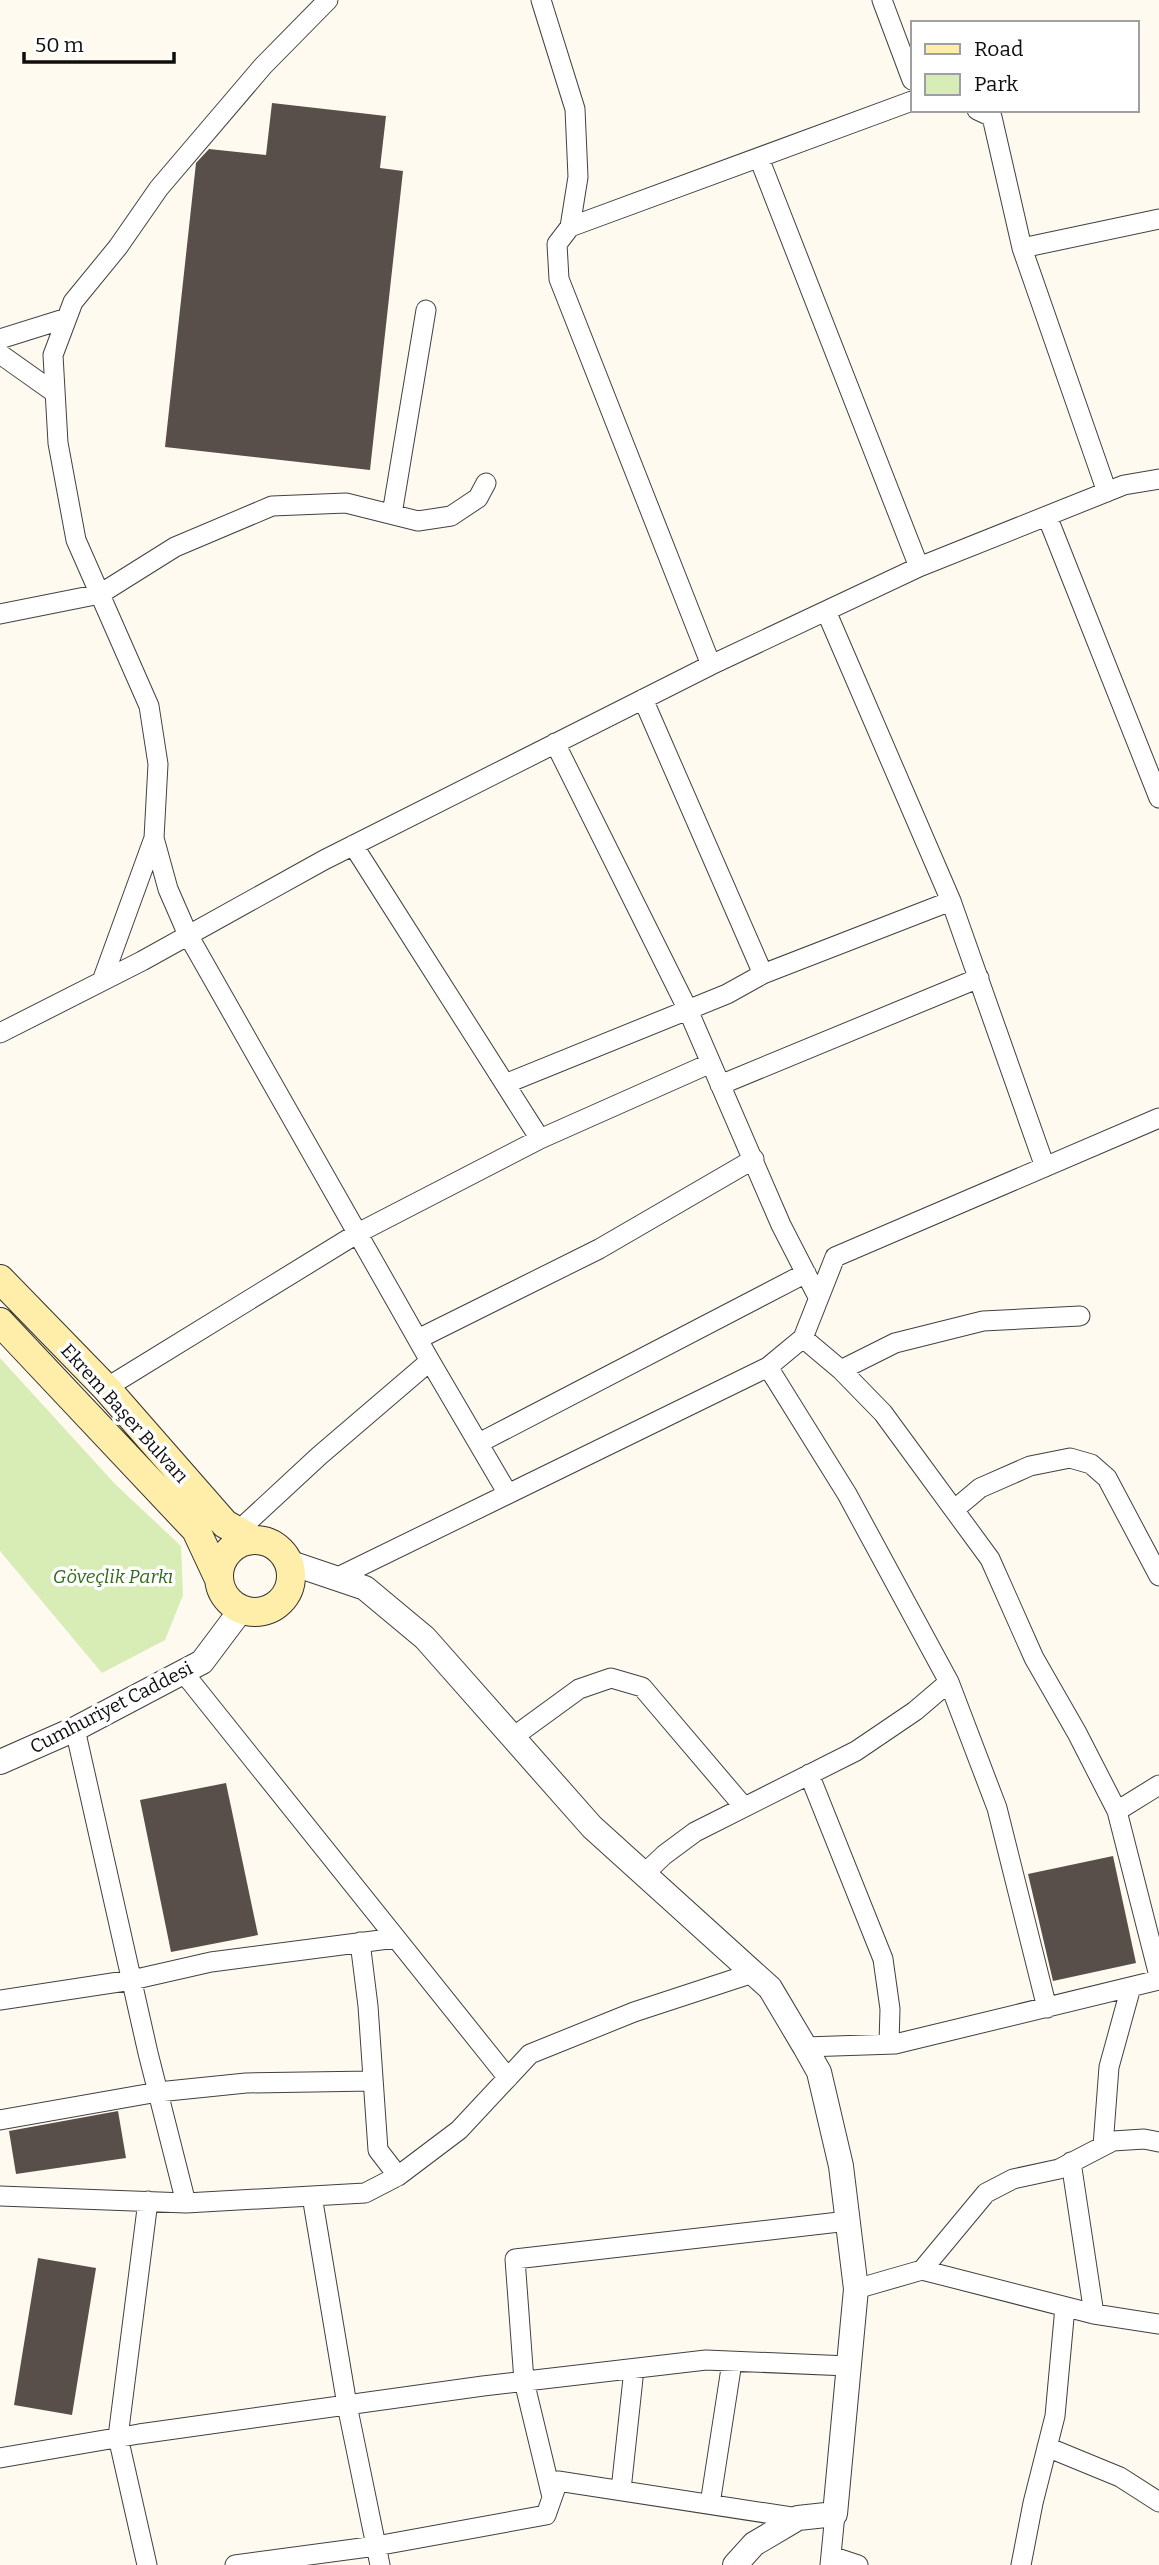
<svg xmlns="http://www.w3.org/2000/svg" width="1159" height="2565" font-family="Bitter,serif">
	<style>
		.green { fill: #d8edb5 }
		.building { fill: #584e4a }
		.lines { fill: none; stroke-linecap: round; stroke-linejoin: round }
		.minor-casing { stroke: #414141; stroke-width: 21 }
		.tertiary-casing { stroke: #414141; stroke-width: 26 }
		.secondary-casing { stroke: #303030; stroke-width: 30 }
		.minor { stroke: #fff; stroke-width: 19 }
		.tertiary { stroke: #fff; stroke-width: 24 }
		.secondary { stroke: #ffedaa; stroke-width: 28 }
		.labels { text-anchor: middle; stroke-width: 7; stroke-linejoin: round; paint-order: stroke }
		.street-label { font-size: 19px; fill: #0e0e0e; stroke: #fff }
		.park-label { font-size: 19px; font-style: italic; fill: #326c19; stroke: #fff }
	</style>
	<rect width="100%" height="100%" fill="#fffaef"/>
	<path class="green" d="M0,1358L115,1484L181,1546L183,1595L165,1640L102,1673L0,1551Z"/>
	<path class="building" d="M272,103L386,116L380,168L403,171L370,470L165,447L196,163L209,149L266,155Z
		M226,1783L258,1935L171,1952L140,1800Z
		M1113,1856L1136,1963L1053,1981L1028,1874Z
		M118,2111L126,2158L16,2174L9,2131Z
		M38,2258L96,2268L72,2415L14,2405Z"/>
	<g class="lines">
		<defs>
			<path id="minor" d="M541,0L575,109L578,177L570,227L557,244L559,279L711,665
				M882,0L912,80
				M977,110L992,117L1022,248L1107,492
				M759,158L919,567
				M570,227L912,101
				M1022,248L1159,219
				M0,339L67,318
				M0,354L55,393
				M392,514L426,310
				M1047,516L1159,798
				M826,611L951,901L1045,1167
				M0,614L100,594L175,547L272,506L346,503L418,521L451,516L478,498L486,483
				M643,699L763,974
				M555,743L688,1010L781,1225L818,1297
				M154,838L168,889L188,935L430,1361L508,1494
				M353,845L540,1139
				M102,981L154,838L158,764L149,706L76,540L58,443L53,355L73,302L118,247L159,188L263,66L328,0
				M0,1033L142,961L324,860L711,665L919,567L1124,485L1159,479
				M505,1084L727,994L763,974L951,901
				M720,1085L979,978
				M803,1338L841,1370L895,1343L983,1321L1080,1316
				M418,1339L599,1249L754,1159
				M768,1367L847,1494L949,1682L997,1808L1047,2008
				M841,1370L883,1413L990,1559L1034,1658L1077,1733L1117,1811L1159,1976
				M106,1388L358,1233L540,1139L711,1063
				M479,1443L806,1273
				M955,1509L980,1488L1030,1466L1070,1458L1091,1464L1107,1478L1159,1576
				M238,1531L319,1456L430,1361
				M336,1578L768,1367L803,1338L835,1257L1159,1118
				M183,1672L508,2078
				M75,1729L148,2053L186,2203
				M513,1737L579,1689L611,1678L642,1687L744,1807
				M809,1774L883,1959L890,2009L889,2044
				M1117,1811L1159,1785
				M644,1874L664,1855L695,1832L856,1751L915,1711L949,1682
				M360,1942L368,2006L378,2150L398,2176
				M0,2000L132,1980L211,1962L396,1938
				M805,2047L895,2044L1159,1980
				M0,2120L158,2092L246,2083L373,2081
				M1103,2146L1109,2067L1131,1987
				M1071,2162L1094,2314
				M0,2196L186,2203L365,2193L398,2176L459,2130L530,2054L634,2012L753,1973
				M312,2196L347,2405L380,2565
				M922,2270L986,2193L1013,2179L1059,2169L1113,2141L1144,2139L1159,2142
				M856,2289L922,2270L1094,2314L1159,2324
				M1047,2447L1120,2477L1159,2502
				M0,2458L139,2434L483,2386L706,2360L848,2366
				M621,2490L634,2369
				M552,2497L524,2381L515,2259L848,2221
				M710,2504L732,2362
				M831,2556L858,2565
				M147,2565L118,2437L148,2201
				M235,2565L376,2546L546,2515L558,2481L798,2518
				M830,2565L835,2514
				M1021,2565L1033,2503L1055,2416L1065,2307"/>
			<path id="tertiary" d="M288,1562L365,1588L425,1638L592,1827L770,1988L805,2047L819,2072L841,2166L856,2289L835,2514L798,2518L754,2544L735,2565
				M0,1762L75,1729L202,1662L241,1610"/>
			<path id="secondary" d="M0,1279L106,1388L225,1524L254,1540
				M0,1322L196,1530L218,1577
				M219 1576a36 36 0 1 1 72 0a36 36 0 1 1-72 0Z"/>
		</defs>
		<use href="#minor" class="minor-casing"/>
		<use href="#tertiary" class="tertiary-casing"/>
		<use href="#secondary" class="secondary-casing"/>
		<use href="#minor" class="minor"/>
		<use href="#tertiary" class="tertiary"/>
		<use href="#secondary" class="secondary"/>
	</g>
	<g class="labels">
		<g class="street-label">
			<text transform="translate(125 1413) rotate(48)" y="7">Ekrem Başer Bulvarı</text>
			<text transform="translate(111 1707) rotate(-27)" y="7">Cumhuriyet Caddesi</text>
		</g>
		<g class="park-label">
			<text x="113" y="1583">Göveçlik Parkı</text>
		</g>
	</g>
	<rect x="911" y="21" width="228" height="91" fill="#ffffff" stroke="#9f9f9f" stroke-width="2"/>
	<rect x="925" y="44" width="35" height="10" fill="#ffedaa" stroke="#9f9f9f" stroke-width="2"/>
	<text x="974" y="56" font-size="21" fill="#0e0e0e">Road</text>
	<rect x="925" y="74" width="35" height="21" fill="#d8edb5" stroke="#9f9f9f" stroke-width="2"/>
	<text x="974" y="91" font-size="21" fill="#0e0e0e">Park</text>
	<path d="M24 52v10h150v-10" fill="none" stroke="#0e0e0e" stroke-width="3.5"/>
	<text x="35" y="52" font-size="21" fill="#0e0e0e" stroke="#ffffff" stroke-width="5" paint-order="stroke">50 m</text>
</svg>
